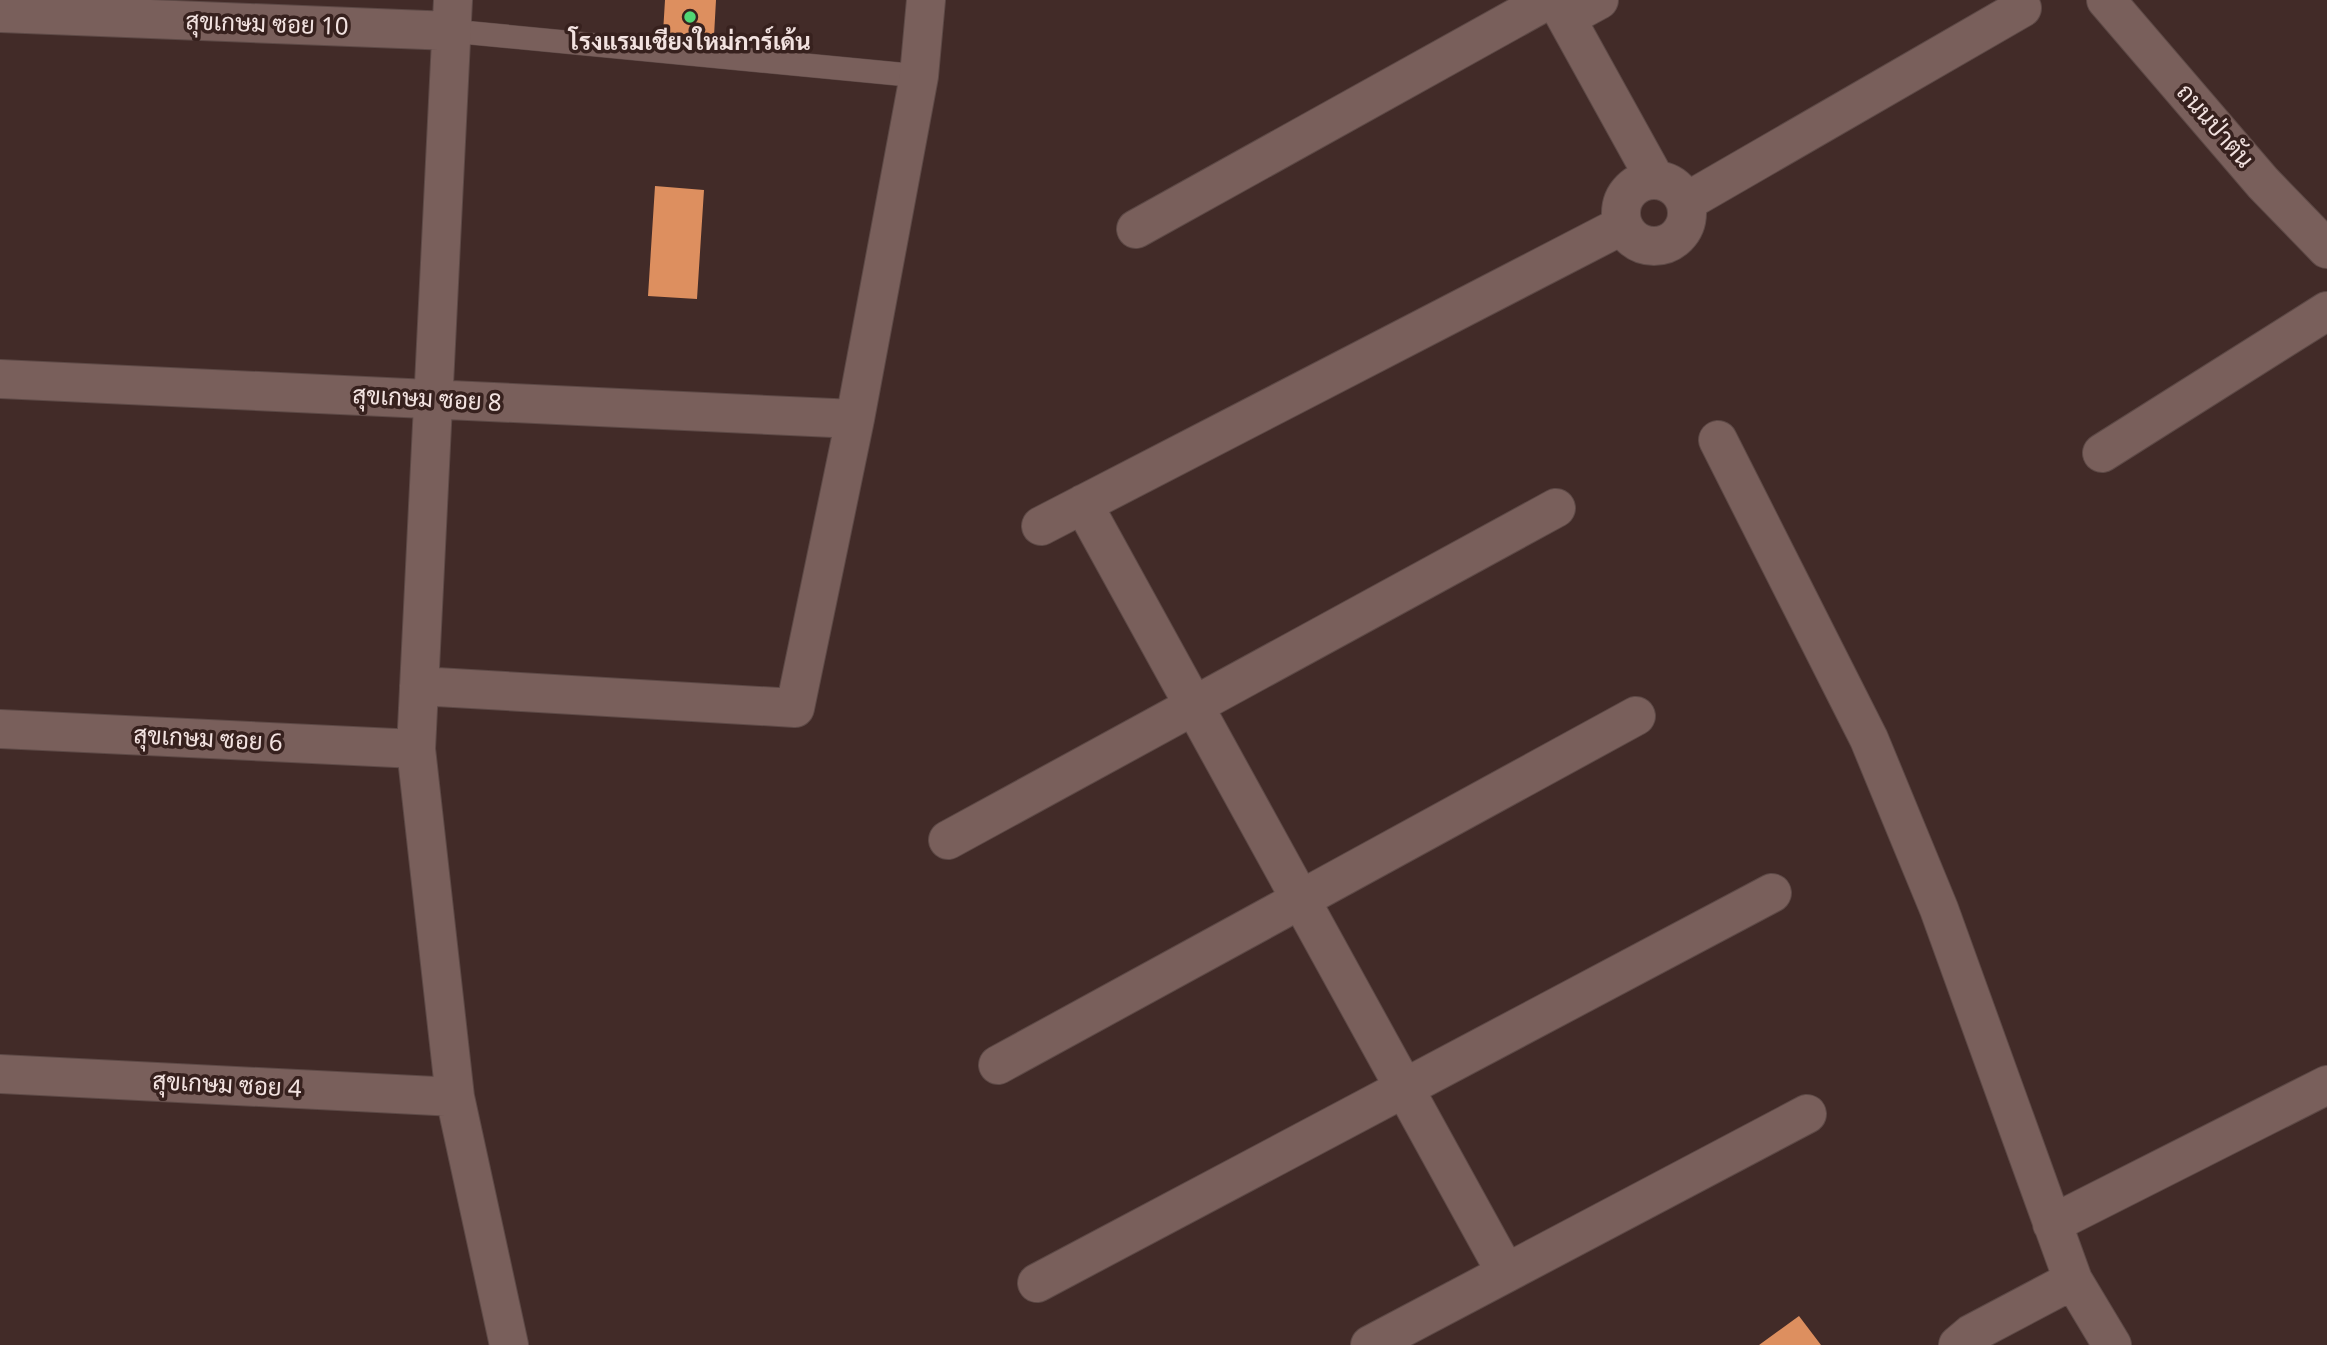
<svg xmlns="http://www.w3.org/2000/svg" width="2327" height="1345" font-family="'Noto Sans',Sarabun,sans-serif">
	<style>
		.building { fill: #dd8f5f }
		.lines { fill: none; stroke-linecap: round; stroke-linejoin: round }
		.lane-casing { stroke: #5d4946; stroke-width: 24 }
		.street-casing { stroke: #5d4946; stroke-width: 40 }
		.lane { stroke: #795f5b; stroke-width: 23 }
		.street { stroke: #795f5b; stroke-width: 38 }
		.poi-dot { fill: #50d674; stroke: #37211e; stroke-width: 2.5 }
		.labels { text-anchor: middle; stroke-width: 7; stroke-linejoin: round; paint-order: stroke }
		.street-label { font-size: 24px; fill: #f2e2e0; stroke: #37211e }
		.poi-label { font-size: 24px; font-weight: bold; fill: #f2e2e0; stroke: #37211e }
	</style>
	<rect width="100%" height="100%" fill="#422b28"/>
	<path class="building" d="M665,0H716L714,36L663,33Z
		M655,186L704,190L697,299L648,296Z
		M1799,1316L1821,1345H1759Z"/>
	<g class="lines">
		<defs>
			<path id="lane" d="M451,31L919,76"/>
			<path id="street" d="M453,0L416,749L455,1097L509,1345
				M1556,0L1655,179
				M2106,0L2263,183L2327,249
				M0,13L451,31
				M1566,18L1599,0
				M1621 213a33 33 0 1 1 66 0a33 33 0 1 1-66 0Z
				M1686,202L2022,8
				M1136,229L1548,0
				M0,379L855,419
				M1718,440L1869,739L1939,909L2073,1280L2112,1345
				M2102,453L2327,311
				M1083,504L1506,1273
				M1041,526L1623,225
				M419,686L795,708L855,419L919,76L926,0
				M0,729L416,749
				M948,840L1556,508
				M998,1065L1636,716
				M0,1074L455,1097
				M2052,1224L2327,1085
				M1037,1283L1772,893
				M1370,1345L1807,1114
				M1958,1345L1971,1334L2073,1280"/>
		</defs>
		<use href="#lane" class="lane-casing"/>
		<use href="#street" class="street-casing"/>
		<use href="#lane" class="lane"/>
		<use href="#street" class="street"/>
	</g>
	<circle class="poi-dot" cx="690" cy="17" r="7"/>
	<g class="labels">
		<g class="street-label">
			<text transform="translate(267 24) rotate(2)" y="8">สุขเกษม ซอย 10</text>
			<text transform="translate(2215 126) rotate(49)" y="8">ถนนป่าตัน</text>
			<text transform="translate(427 399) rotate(3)" y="8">สุขเกษม ซอย 8</text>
			<text transform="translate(208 739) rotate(3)" y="8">สุขเกษม ซอย 6</text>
			<text transform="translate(227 1085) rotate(3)" y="8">สุขเกษม ซอย 4</text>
		</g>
		<g class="poi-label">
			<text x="690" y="50">โรงแรมเชียงใหม่การ์เด้น</text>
		</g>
	</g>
</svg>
